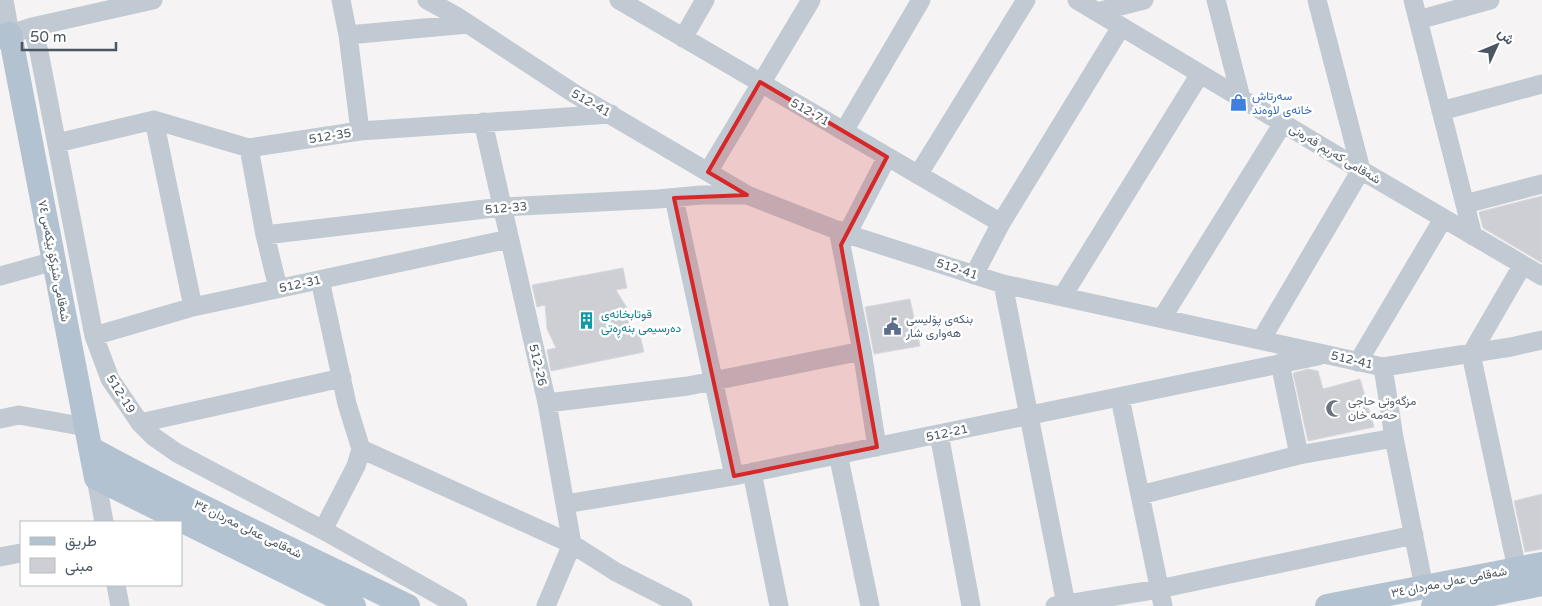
<svg xmlns="http://www.w3.org/2000/svg" width="1542" height="606" font-family="'Varela Round',Vazirmatn,sans-serif">
	<style>
		.building { fill: #cdcfd5; stroke: #d7d9de }
		.lines { fill: none; stroke-linecap: round; stroke-linejoin: round }
		.minor { stroke: #c1cad2; stroke-width: 19 }
		.major { stroke: #b3c2d1; stroke-width: 24 }
		.marked { fill: #d62828; fill-opacity: 0.2; stroke: #d62828; stroke-width: 4; stroke-linejoin: round }
		.labels { text-anchor: middle; stroke-width: 5; stroke-linejoin: round; paint-order: stroke }
		.shop-label { font-size: 12px; fill: #366cbe; stroke: #fff; text-anchor: start }
		.street-label { font-size: 12px; fill: #4a5661; stroke: #fff }
		.culture-label { font-size: 12px; fill: #0d838f; stroke: #fff; text-anchor: start }
		.service-label { font-size: 12px; fill: #4e5e75; stroke: #fff; text-anchor: start }
		.worship-label { font-size: 12px; fill: #5b616d; stroke: #fff; text-anchor: start }
	</style>
	<rect width="100%" height="100%" fill="#f5f3f3"/>
	<path class="building" d="M1542,196V263L1483,228L1479,212Z
		M623,268L627,288L616,290L627,308L629,319V334L639,331L644,352L551,371L547,350L556,348L547,329L545,305L537,307L532,285Z
		M910,299L920,346L874,354L865,307Z
		M1308,369L1318,371L1323,389L1360,379L1374,427L1308,441L1293,373Z
		M1542,494V549L1525,552L1514,501Z"/>
	<g class="lines">
		<path class="minor" d="M4,0L10,34L32,27L39,52L94,336L110,379L140,423L154,437L177,453L323,530L458,606
			M341,0L348,35L360,131
			M427,0L456,16L575,94L747,195L847,234L1003,284L1383,367L1511,347L1542,340
			M619,0L1001,223
			M1077,0L1361,170L1542,276
			M1216,0L1241,98
			M1413,0L1473,236
			M1097,12L1144,0
			M1418,20L1490,0
			M32,27L153,0
			M348,35L468,24
			M683,38L705,0
			M1441,111L1542,84
			M154,120L193,307
			M483,122L547,403L572,544L546,606
			M844,131L921,0
			M57,143L154,120L249,148L360,131L611,114
			M249,148L265,235L278,288
			M708,172L811,0
			M918,175L1026,0
			M674,198L734,476
			M1465,204L1542,184
			M838,230L862,351L877,447
			M847,234L887,157
			M265,235L502,207L658,199L701,195H747
			M974,275L1001,223L1121,27
			M0,276L54,261
			M320,280L347,404L361,449L356,466L323,530
			M1003,284L1066,604
			M1062,297L1200,74
			M1162,318L1283,123
			M94,336L193,307L509,239
			M1261,340L1361,170L1317,0
			M1358,362L1443,219
			M1280,363L1299,455
			M1383,367L1394,438L1424,587
			M1120,398L1163,606
			M547,403L688,386L862,351
			M0,419L19,415L86,427
			M140,423L342,378
			M939,434L971,606
			M361,449L572,544L616,572L683,606
			M838,454L870,606
			M752,472L779,606
			M96,478L104,522
			M1140,495L1299,455L1394,438
			M565,504L734,476L1318,356
			M0,557L21,553
			M1517,569L1471,354L1522,266
			M116,585L120,606
			M1055,606L1159,589L1414,535"/>
		<path class="major" d="M0,37L10,34L96,478L354,606
			M90,448C194,505 302,554 408,606
			M1327,606L1542,564
			M1433,606L1542,584"/>
	</g>
	<path class="marked" d="M760,82L887,157L841,245L877,447L734,476L674,198L747,195L708,172Z"/>
	<defs>
		<symbol id="shop-bare" viewBox="-9 -9 18 18"><path d="M-5-2.5h2.3a2.7 3.5 0 0 1 5.4 0H5L5.5 6h-11ZM-1.5-2.5h3a1.5 2.3 0 0 0-3 0Z" fill="#3f7fe0" stroke="#fff" stroke-width="2.5" paint-order="stroke"/></symbol>
		<symbol id="building-bare" viewBox="-9 -9 18 18"><path d="M-4-6H4V6H1V3H-1V6H-4ZM-2.5-4.3h1.7v1.8h-1.7ZM.8-4.3h1.7v1.8H.8ZM-2.5-1h1.7V.8h-1.7ZM.8-1h1.7V.8H.8Z" fill="#0f9aa8" stroke="#fff" stroke-width="2.5" paint-order="stroke"/></symbol>
		<symbol id="civic-bare" viewBox="-9 -9 18 18"><path d="M-.6-6.5H3V-4.5H.6V-3L4-1V1h2V6H-6V1h2V-1L-.6-3ZM-1.2 2.5V6h2.4V2.5Z" fill="#5c6f8a" stroke="#fff" stroke-width="2.5" paint-order="stroke"/></symbol>
		<symbol id="mosque-bare" viewBox="-9 -9 18 18"><path d="M3.5-4.9A6 6 0 1 0 3.5 4.9A5 5 0 1 1 3.5-4.9Z" fill="#6b7280" stroke="#fff" stroke-width="2.5" paint-order="stroke"/></symbol>
	</defs>
	<g fill-rule="evenodd">
		<use href="#shop-bare" x="1226" y="90" width="25" height="25"/>
		<use href="#building-bare" x="574" y="308" width="25" height="25"/>
		<use href="#civic-bare" x="880" y="314" width="25" height="25"/>
		<use href="#mosque-bare" x="1322" y="396" width="25" height="25"/>
	</g>
	<g class="labels">
		<g class="shop-label">
			<text x="1252" y="100">سەرتاش<tspan x="1252" dy="14">خانەی لاوەند</tspan></text>
		</g>
		<g class="street-label">
			<text transform="translate(591 103) rotate(30)" y="4">512-41</text>
			<text transform="translate(810 112) rotate(30)" y="4">512-71</text>
			<text transform="translate(330 136) rotate(-9)" y="4">512-35</text>
			<text transform="translate(1335 154) rotate(31)" y="4">شەقامی کەریم قەرەنی</text>
			<text transform="translate(506 208) rotate(-5)" y="4">512-33</text>
			<text transform="translate(54 261) rotate(79)" y="4">شەقامی شێرکۆ بێکەس ٧٤</text>
			<text transform="translate(957 269) rotate(18)" y="4">512-41</text>
			<text transform="translate(300 284) rotate(-12)" y="4">512-31</text>
			<text transform="translate(1352 360) rotate(13)" y="4">512-41</text>
			<text transform="translate(538 365) rotate(77)" y="4">512-26</text>
			<text transform="translate(121 394) rotate(58)" y="4">512-19</text>
			<text transform="translate(947 433) rotate(-12)" y="4">512-21</text>
			<text transform="translate(248 529) rotate(26)" y="4">شەقامی عەلی مەردان ٣٤</text>
			<text transform="translate(1449 582) rotate(-11)" y="4">شەقامی عەلی مەردان ٣٤</text>
		</g>
		<g class="culture-label">
			<text x="601" y="318">قوتابخانەی<tspan x="601" dy="14">دەرسیمی بنەڕەتی</tspan></text>
		</g>
		<g class="service-label">
			<text x="906" y="323">بنکەی پۆلیسی<tspan x="906" dy="14">هەواری شار</tspan></text>
		</g>
		<g class="worship-label">
			<text x="1348" y="405">مزگەوتی حاجی<tspan x="1348" dy="14">حەمە خان</tspan></text>
		</g>
	</g>
	<rect x="20" y="521" width="162" height="65" fill="#ffffff" stroke="#b7bbc0"/>
	<rect x="30" y="537" width="25" height="8" fill="#b3c2d1" stroke="#b7bbc0"/>
	<text x="65" y="546" font-size="15" fill="#4a5661">طريق</text>
	<rect x="30" y="558" width="25" height="15" fill="#cdcfd5" stroke="#b7bbc0"/>
	<text x="65" y="571" font-size="15" fill="#4a5661">مبنى</text>
	<g transform="translate(1497 45) rotate(46)" stroke="#ffffff" stroke-width="4" paint-order="stroke">
	<path d="M0-4L9 19L0 12L-9 19Z" fill="#4a5661"/>
	<text y="-8" font-size="14" font-weight="bold" text-anchor="middle" fill="#4a5661">ش</text>
	</g>
	<path d="M22 42v8h94v-8" fill="none" stroke="#4a5661" stroke-width="2.5"/>
	<text x="30" y="42" font-size="15" fill="#4a5661" stroke="#ffffff" stroke-width="4" paint-order="stroke">50 m</text>
</svg>
